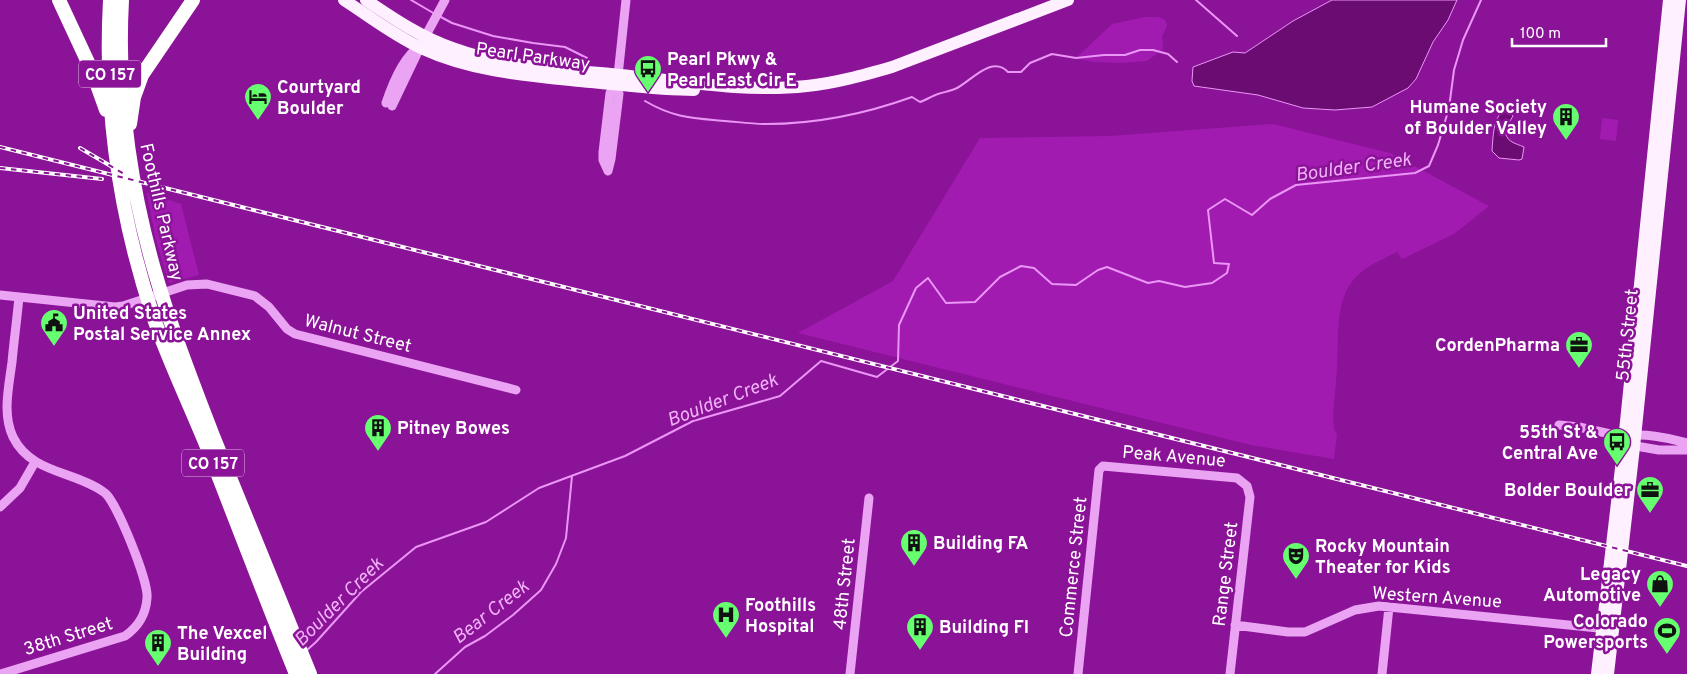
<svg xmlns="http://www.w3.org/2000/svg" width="1687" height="674" font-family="Overpass,sans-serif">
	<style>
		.green { fill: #a21bb1 }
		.water { fill: #6b0c73; stroke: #eb96f6 }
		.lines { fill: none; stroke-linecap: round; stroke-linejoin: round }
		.stream { stroke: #eb96f6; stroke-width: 2 }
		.minor { stroke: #eba4f3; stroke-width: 9 }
		.major { stroke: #fef0ff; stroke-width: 12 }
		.highway { stroke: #fff; stroke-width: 14 }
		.rail-casing { stroke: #fff; stroke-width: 4 }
		.rail { stroke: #8b1397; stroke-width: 2; stroke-dasharray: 5.5; stroke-linecap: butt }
		.labels { text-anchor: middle; stroke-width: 5; stroke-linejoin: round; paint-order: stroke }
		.shield { fill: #8b1397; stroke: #dcb8e0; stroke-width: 1 }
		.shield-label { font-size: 16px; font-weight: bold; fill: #fff }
		.street-label { font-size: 18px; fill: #fff; stroke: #8b1397 }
		.poi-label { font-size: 18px; font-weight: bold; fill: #fff; stroke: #8b1397; text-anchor: start }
		.water-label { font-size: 19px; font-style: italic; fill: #f1b1f9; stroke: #8b1397 }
	</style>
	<rect width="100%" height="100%" fill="#8b1397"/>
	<path class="green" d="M1145,17H1158L1165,20L1167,26L1162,36L1163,49L1147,61L1121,63L1094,62L1076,58L1112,24Z
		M1602,118L1618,120L1616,141L1600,139Z
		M1273,124L1390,153L1489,206L1454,234L1402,259L1397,252C1383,259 1366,266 1355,278C1334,301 1339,339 1337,368C1336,384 1334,401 1333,418L1334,429L1337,434L1334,459L1251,445L798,333L893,281L980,138L1110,136Z
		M148,193L181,204L199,275L169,283L156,240L147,194Z"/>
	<path class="water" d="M1332,0H1457L1448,20L1433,42L1416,79L1408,88L1372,107L1335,110L1303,108L1258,95L1194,86L1192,81L1193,67L1233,52L1245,53L1293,21Z
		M1503,110H1508L1513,116L1505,129C1505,142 1515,143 1524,147L1522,159L1519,160L1499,158L1492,151C1493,137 1493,120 1503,110Z"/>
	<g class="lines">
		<path class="stream" d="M411,0L435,14
			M1196,0L1237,36
			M439,16L452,23L493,36L533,43L565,47L587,58
			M645,101C674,118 692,118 725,121C738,122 753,124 766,124C816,124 865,114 912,97L920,102C926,100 932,96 938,94C944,92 951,91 957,88C972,80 992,55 1008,72H1021L1030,63L1052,54L1076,58L1104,55H1125L1140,50H1153L1168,54L1177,62
			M307,650L316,642L361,592L416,547L486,522L539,488L625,456L693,421L780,396L821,361L877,377L898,361L899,325L916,288L928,278L946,303L975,302L1000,277L1021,266L1034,268L1052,284L1076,285L1098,270L1107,267L1148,283L1159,281L1185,287L1212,283L1227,273L1229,264L1214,263L1208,210L1225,199L1252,215L1270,199L1296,185L1415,173L1429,166L1438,145L1449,108L1454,70L1463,40L1481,0
			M435,674L465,647L485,636L513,615L541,590L556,564L566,538L572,476"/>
		<path class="minor" d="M386,103C392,85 403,57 419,47
			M392,106L425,37L445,0
			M608,171L611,159L619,94L617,85L626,0
			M608,171L603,160V152L610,93L617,85
			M0,295L115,307L123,306L187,285L207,284L255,296L269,307L287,329L295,334L516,390
			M1559,425L1579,427L1624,437C1640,432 1670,438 1687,443
			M1630,445L1659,450H1687
			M0,507L20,488L35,462
			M1235,625L1288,632H1305L1355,610L1379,606L1608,629
			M1,674L125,636C138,627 146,614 147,598C149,582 117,503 105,493C76,471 31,474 13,437C2,414 9,386 12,362C14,340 17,319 19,297
			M850,674L869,498
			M1078,674L1099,470L1103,466L1237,478L1247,486L1250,497L1230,674
			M1382,674L1389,607"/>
		<path class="major" d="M344,0C369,16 393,35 421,48C475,73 533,76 591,82C625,85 659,90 694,90
			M366,0C394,19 422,38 455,49C504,67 559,69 611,74C676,80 742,93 807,86C836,83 864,75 892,67L1068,0
			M1597,674L1623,451L1669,0
			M1608,674L1634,447L1680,0"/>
		<path class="highway" d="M59,0L92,71L106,110
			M110,0C104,107 119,214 153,316C169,362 191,407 209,452C238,526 266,600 296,674
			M122,0C117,91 129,181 154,269C170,325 192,381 213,436C245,516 278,595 310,674
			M130,124L134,97L142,75L193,0"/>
		<defs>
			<path id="rail" d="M0,147L1687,566
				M80,148L126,175
				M0,168L102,179"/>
		</defs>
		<use href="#rail" class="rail-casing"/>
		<use href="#rail" class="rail"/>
	</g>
	<defs>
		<symbol id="bus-pin" viewBox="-11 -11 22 30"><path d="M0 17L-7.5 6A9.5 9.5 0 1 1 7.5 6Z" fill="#66ff6f" stroke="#8b1397"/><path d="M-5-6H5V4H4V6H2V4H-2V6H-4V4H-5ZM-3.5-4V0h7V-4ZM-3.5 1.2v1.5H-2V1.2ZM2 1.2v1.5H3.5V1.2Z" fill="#111"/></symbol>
		<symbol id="hotel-pin" viewBox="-11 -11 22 30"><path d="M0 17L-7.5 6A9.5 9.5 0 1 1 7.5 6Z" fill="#66ff6f" stroke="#8b1397"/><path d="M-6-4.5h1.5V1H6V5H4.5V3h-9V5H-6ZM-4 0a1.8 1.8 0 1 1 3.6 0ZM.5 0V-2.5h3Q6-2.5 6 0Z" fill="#111"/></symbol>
		<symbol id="building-pin" viewBox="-11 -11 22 30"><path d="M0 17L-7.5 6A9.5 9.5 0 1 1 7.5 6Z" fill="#66ff6f" stroke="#8b1397"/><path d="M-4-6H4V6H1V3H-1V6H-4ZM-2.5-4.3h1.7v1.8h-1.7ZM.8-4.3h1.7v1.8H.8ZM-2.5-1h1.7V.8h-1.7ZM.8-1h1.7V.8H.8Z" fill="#111"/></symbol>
		<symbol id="civic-pin" viewBox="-11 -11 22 30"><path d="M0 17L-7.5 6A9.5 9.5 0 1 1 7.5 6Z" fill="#66ff6f" stroke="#8b1397"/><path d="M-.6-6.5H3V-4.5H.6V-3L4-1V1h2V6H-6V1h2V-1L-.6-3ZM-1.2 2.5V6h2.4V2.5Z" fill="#111"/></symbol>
		<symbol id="office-pin" viewBox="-11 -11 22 30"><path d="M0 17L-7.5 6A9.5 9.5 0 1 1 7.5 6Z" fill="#66ff6f" stroke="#8b1397"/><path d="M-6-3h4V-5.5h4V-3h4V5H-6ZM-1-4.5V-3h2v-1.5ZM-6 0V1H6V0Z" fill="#111"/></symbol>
		<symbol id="theatre-pin" viewBox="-11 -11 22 30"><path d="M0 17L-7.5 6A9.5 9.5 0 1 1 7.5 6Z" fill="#66ff6f" stroke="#8b1397"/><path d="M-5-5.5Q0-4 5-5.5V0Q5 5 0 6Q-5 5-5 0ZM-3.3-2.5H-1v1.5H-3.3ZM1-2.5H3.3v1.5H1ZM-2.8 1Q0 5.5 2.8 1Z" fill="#111"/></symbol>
		<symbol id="shop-pin" viewBox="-11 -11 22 30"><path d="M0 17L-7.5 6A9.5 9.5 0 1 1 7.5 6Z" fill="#66ff6f" stroke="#8b1397"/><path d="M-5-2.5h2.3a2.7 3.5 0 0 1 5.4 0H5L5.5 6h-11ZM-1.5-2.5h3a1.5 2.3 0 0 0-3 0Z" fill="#111"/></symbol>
		<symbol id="hospital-pin" viewBox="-11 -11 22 30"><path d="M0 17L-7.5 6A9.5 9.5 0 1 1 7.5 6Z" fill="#66ff6f" stroke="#8b1397"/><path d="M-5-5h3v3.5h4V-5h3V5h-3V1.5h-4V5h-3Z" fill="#111"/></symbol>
		<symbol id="stadium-pin" viewBox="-11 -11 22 30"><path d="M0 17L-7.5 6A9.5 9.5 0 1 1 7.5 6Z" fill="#66ff6f" stroke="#8b1397"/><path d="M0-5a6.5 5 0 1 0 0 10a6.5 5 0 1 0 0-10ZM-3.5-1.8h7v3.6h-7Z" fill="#111"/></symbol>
	</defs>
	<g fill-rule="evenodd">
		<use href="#bus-pin" x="632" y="53" width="32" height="43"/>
		<use href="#hotel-pin" x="242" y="81" width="32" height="43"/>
		<use href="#building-pin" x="1550" y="101" width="32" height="43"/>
		<use href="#civic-pin" x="38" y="307" width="32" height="43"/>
		<use href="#office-pin" x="1563" y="329" width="32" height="43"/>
		<use href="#building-pin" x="362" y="412" width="32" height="43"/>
		<use href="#bus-pin" x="1601" y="426" width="32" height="43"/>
		<use href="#office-pin" x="1634" y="474" width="32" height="43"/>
		<use href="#building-pin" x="898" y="527" width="32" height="43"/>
		<use href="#theatre-pin" x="1280" y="540" width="32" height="43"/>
		<use href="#shop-pin" x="1644" y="568" width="32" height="43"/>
		<use href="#hospital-pin" x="710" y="599" width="32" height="43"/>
		<use href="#building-pin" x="904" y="611" width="32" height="43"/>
		<use href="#stadium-pin" x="1651" y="615" width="32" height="43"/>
		<use href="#building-pin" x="142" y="627" width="32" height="43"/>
	</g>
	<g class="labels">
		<g class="shield">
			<rect x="79" y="60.5" width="62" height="27" rx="4"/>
			<rect x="182" y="449.5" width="62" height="27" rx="4"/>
		</g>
		<g class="shield-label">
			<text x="110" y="80">CO 157</text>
			<text x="213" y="469">CO 157</text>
		</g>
		<g class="street-label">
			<text transform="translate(533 56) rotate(8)" y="6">Pearl Parkway</text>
			<text transform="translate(162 212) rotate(77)" y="6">Foothills Parkway</text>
			<text transform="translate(358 333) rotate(14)" y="6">Walnut Street</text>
			<text transform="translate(1627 335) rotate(-84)" y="6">55th Street</text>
			<text transform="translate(1174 456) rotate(5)" y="6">Peak Avenue</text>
			<text transform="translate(1073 567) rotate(-84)" y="6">Commerce Street</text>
			<text transform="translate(1225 574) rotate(-83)" y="6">Range Street</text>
			<text transform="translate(844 584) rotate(-84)" y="6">48th Street</text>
			<text transform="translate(1437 597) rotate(4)" y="6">Western Avenue</text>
			<text transform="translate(68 636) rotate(-17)" y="6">38th Street</text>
		</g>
		<g class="poi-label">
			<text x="667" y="65">Pearl Pkwy &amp;<tspan x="667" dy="21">Pearl East Cir E</tspan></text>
			<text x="277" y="93">Courtyard<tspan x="277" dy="21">Boulder</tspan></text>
			<text x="1547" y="113" text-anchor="end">Humane Society<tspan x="1547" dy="21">of Boulder Valley</tspan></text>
			<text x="73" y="319">United States<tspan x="73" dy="21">Postal Service Annex</tspan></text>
			<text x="1560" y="351" text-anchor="end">CordenPharma</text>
			<text x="397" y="434">Pitney Bowes</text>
			<text x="1598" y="438" text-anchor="end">55th St &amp;<tspan x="1598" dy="21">Central Ave</tspan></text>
			<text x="1631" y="496" text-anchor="end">Bolder Boulder</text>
			<text x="933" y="549">Building FA</text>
			<text x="1315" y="552">Rocky Mountain<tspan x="1315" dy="21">Theater for Kids</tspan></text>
			<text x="1641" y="580" text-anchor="end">Legacy<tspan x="1641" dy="21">Automotive</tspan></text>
			<text x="745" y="611">Foothills<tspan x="745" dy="21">Hospital</tspan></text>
			<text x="1648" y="627" text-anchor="end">Colorado<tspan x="1648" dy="21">Powersports</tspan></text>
			<text x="939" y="633">Building FI</text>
			<text x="177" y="639">The Vexcel<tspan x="177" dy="21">Building</tspan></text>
		</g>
		<g class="water-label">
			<text transform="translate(1353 166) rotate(-8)" y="7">Boulder Creek</text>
			<text transform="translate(722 399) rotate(-21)" y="7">Boulder Creek</text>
			<text transform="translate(338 601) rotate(-45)" y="7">Boulder Creek</text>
			<text transform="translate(490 611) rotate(-38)" y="7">Bear Creek</text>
		</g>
	</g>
	<path d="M1512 38v8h94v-8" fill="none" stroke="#ffffff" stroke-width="2.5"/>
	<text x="1520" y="38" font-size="15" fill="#ffffff" stroke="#8b1397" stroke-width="4" paint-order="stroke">100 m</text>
</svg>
